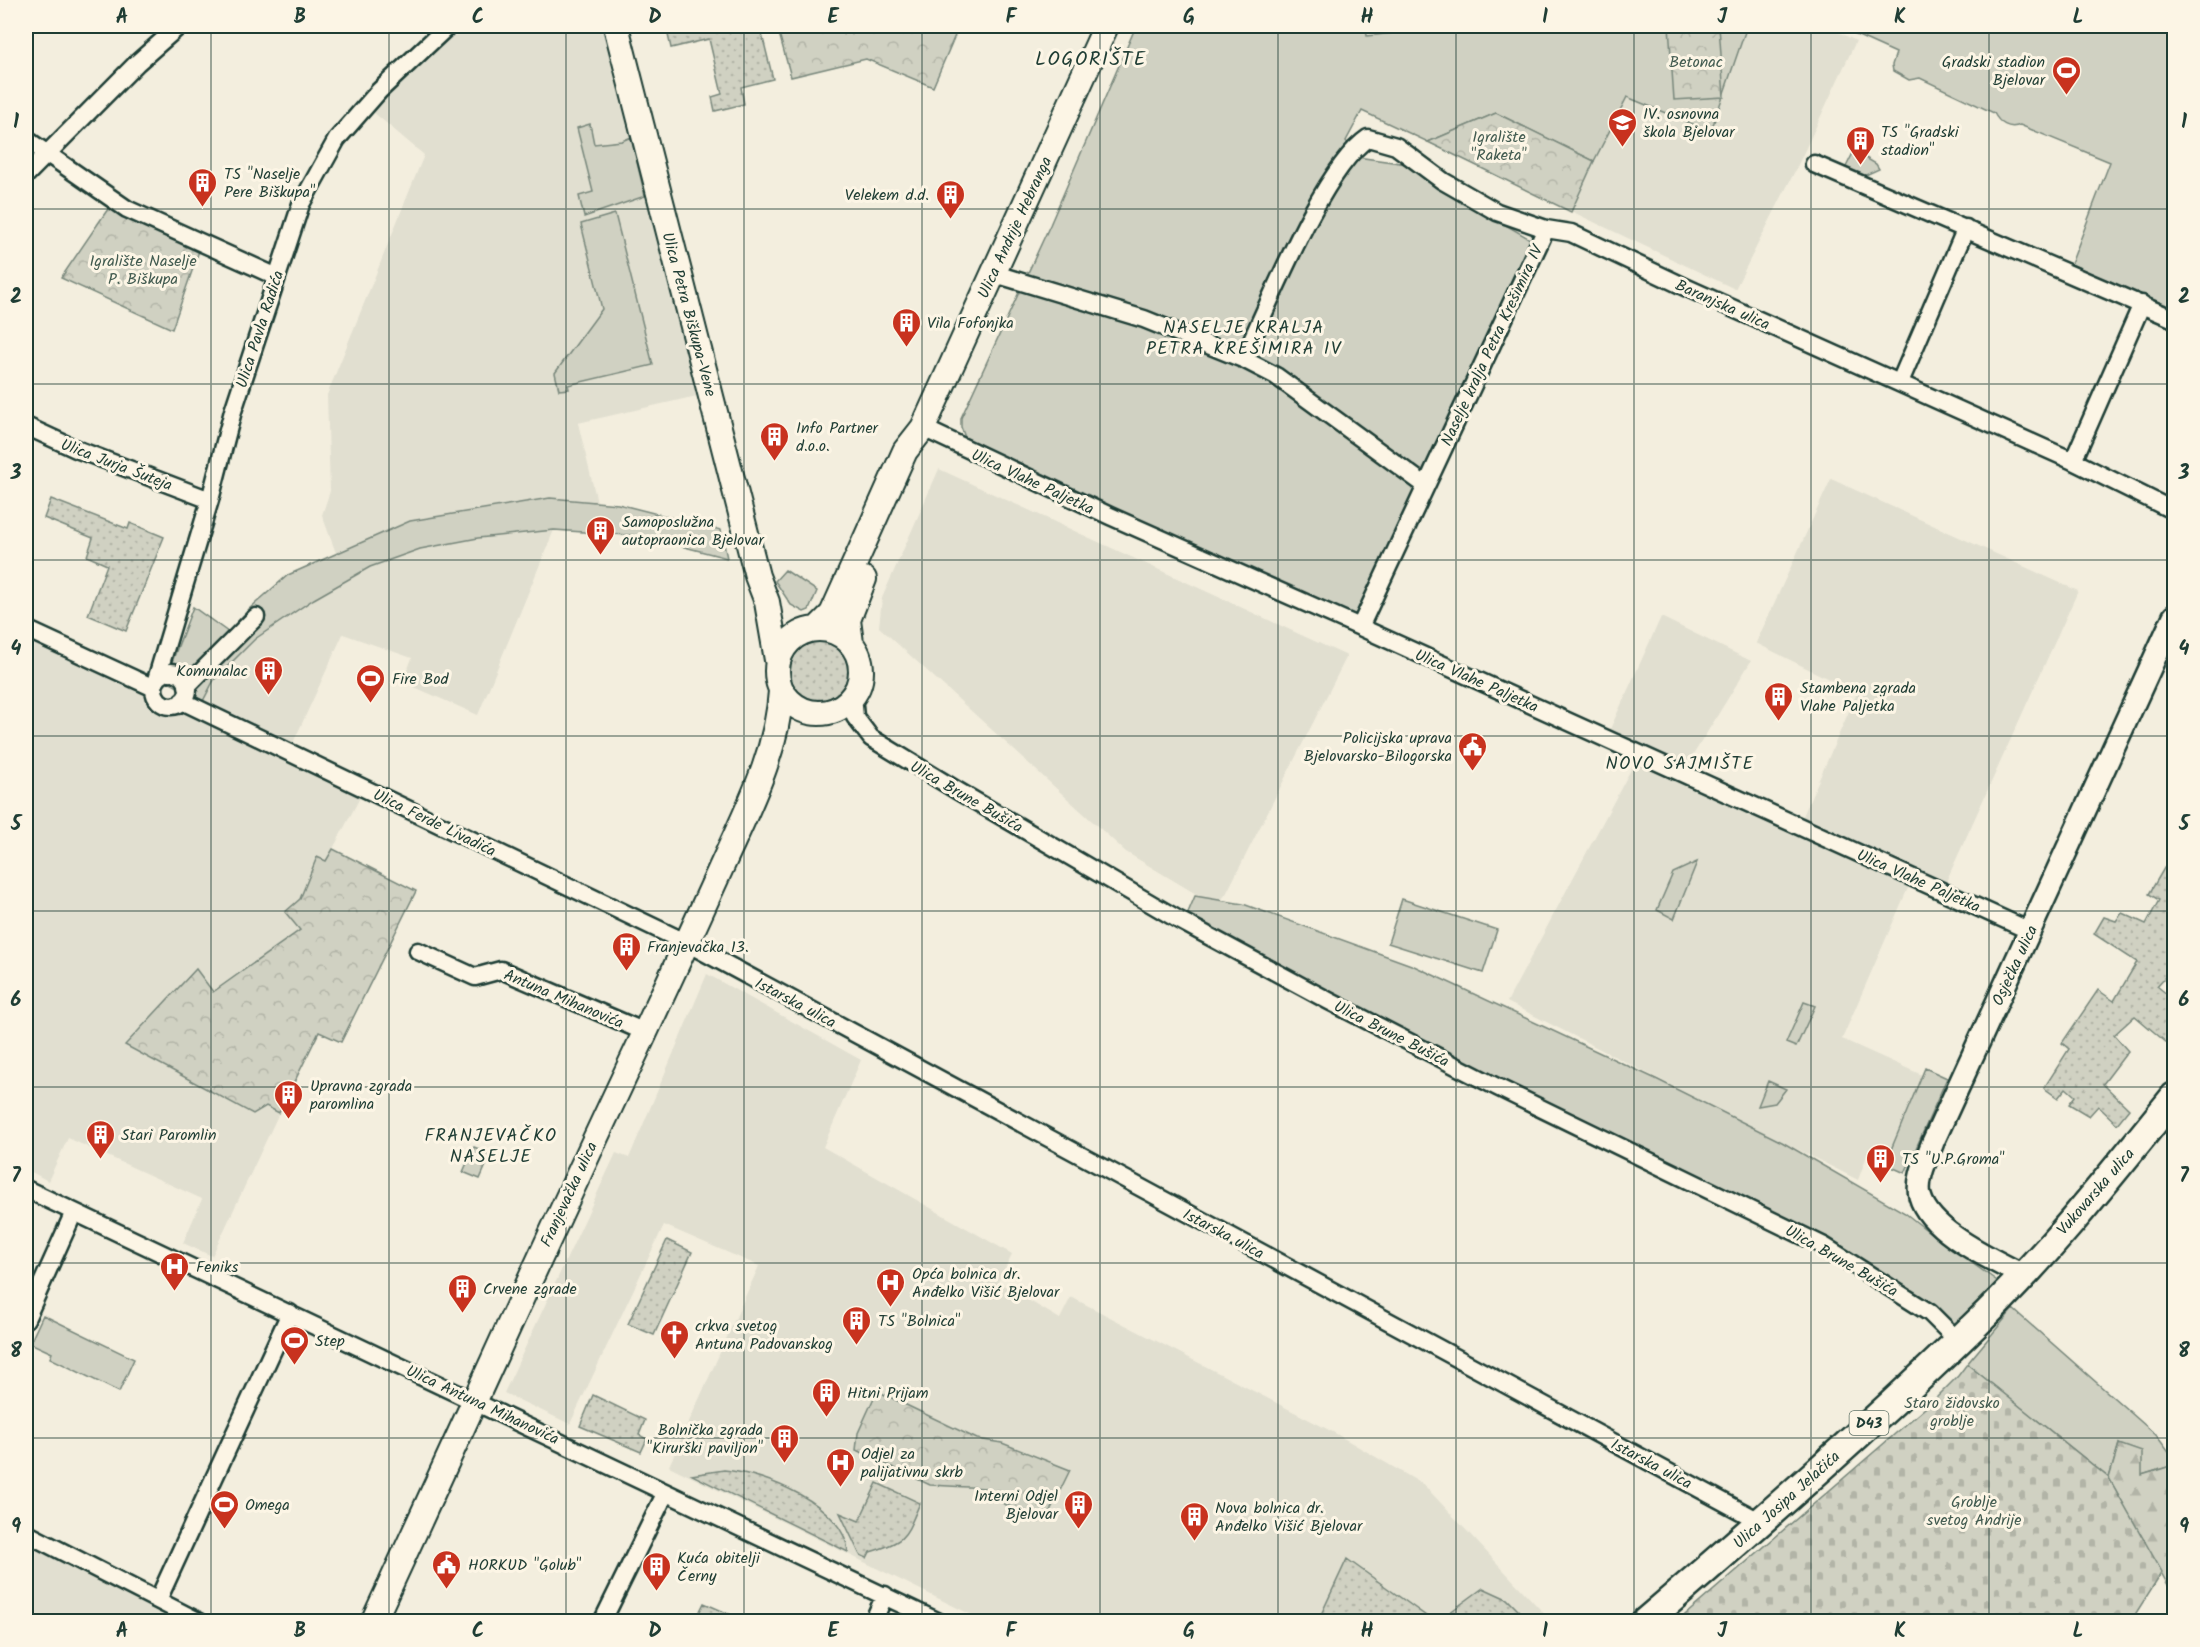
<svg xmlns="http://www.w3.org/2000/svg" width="2200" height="1647" font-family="Kalam,sans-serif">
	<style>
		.built { fill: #e1dfd0 }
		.grass { fill: #d0d1c2; stroke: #78877b; stroke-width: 1.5 }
		.forest { fill: url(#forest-firs); stroke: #78877b; stroke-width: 1.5 }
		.cemetery { fill: url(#cemetery-stones); stroke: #78877b; stroke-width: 1.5 }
		.park { fill: url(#park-crowns); stroke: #78877b; stroke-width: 1.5 }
		.garden { fill: url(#garden-dots); stroke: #78877b; stroke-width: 1.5 }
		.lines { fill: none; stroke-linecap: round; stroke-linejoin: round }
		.minor-casing { stroke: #1f3d34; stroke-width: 21 }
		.tertiary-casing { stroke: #1f3d34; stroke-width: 26 }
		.secondary-casing { stroke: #1f3d34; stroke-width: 28 }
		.primary-casing { stroke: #1f3d34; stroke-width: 32 }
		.minor { stroke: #fcf5e5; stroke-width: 16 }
		.tertiary { stroke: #fcf5e5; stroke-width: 21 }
		.secondary { stroke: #fcf5e5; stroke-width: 24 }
		.primary { stroke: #fcf5e5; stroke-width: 27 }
		.grid { fill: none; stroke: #1f3d34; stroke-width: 1.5; stroke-opacity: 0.55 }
		.labels { text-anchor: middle; stroke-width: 6; stroke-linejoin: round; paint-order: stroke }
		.shield { fill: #fcf5e5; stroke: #617469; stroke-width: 1.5 }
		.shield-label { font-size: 15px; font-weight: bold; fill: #1f3d34 }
		.park-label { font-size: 16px; fill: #425b50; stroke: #fcf5e5 }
		.poi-label { font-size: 16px; fill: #1f3d34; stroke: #fcf5e5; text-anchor: start }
		.street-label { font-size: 16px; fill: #1f3d34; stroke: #fcf5e5 }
		.neighbourhood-label { font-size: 18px; letter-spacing: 1.5px; fill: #1f3d34; stroke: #fcf5e5 }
		.quarter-label { font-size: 20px; letter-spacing: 1.5px; fill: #1f3d34; stroke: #fcf5e5 }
		.neatline { fill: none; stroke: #1f3d34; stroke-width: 2 }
		.grid-label { font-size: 20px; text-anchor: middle; font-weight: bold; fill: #1f3d34 }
	</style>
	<defs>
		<pattern id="forest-firs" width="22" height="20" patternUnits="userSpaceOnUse" patternTransform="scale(1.5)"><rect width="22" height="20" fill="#d0d1c2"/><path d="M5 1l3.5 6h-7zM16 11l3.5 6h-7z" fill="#b2b4a7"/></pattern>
		<pattern id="cemetery-stones" width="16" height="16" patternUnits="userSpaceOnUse" patternTransform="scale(1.5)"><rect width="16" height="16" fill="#d0d1c2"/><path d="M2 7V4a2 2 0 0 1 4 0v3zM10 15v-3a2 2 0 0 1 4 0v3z" fill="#b2b4a7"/></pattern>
		<pattern id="park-crowns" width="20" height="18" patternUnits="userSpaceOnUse" patternTransform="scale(1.5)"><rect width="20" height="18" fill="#d0d1c2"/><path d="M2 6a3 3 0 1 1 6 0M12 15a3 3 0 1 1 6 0" fill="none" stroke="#b2b4a7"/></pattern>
		<pattern id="garden-dots" width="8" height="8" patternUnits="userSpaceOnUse" patternTransform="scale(1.5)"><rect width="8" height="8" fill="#d0d1c2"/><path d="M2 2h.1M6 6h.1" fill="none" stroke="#b2b4a7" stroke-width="1.8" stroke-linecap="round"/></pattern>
	</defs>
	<rect width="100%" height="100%" fill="#f3eede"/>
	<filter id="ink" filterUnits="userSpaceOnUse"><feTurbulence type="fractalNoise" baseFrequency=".0167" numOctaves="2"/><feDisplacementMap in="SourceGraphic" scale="12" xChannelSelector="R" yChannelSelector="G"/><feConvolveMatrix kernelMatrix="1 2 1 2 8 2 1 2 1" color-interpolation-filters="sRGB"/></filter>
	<g filter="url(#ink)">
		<path class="built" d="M448,26H616L710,393L578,423L597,502L550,498L410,521L336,553L322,515L330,491L327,395L424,155L366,106Z
			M1136,26H1827L1856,41L1797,167L1735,289L1350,106Z
			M939,469L1347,656L1226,894L1216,906L1126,852L879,627L882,598Z
			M1831,479L2078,591L1945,884L1915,872L1842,1039L1933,1080L1898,1162L1869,1150L1858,1180L1507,1002L1636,760L1796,832L1857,693L1756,643Z
			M554,530L478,715L403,682L412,658L343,634L293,743L203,701L214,680L255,639L314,599L370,567L420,549L478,538Z
			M1661,617L1751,661L1682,773L1606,738Z
			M26,629L365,788L326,862L317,857L300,899L286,912L300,930L213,992L196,969L125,1044L253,1114L266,1106L279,1113L212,1256L183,1243L202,1199L68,1138L48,1181L26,1169Z
			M707,974L861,1060L823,1147L1012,1254L998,1282L1060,1319L1071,1297L1333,1432L1424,1485L1551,1621H1529L1507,1599L1483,1588L1438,1621H1433L1347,1559L1318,1621H984L669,1466L759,1266L664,1225L570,1424L504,1393L616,1153L629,1158Z
			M26,1542L187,1621L41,1622L26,1614Z"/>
		<path class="grass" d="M1136,26H1295L1296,30L1303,29V26H1340L1341,30L1366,28L1367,36L1394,33L1393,26H1747L1713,125L1709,131L1627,97L1594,161L1496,113L1428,142L1362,111L1346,141L1357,157L1421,166L1433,183L1530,239L1358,622L966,440L961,427V418L1050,225Z
			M1836,26H2174V312L2071,264L2110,162L2020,125C2009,130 1999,123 1994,113L1920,78L1909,80L1893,71L1892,65L1896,53Z
			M590,124L594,144L622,141L631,137L645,196L584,217L579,196L593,192L577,128Z
			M1854,151L1876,164L1879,169L1855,180L1842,175Z
			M615,214L653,365L568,385L569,389L559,390L555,373L602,309L581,224Z
			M550,498L618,504L721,530L727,558L642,536L554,530L478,538L420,549L370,567L314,599L255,639L214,680L203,701L165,680L193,607L228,632L249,609L288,575L410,521Z
			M785,570L817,591L809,610L804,612L791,605L775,581Z
			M1697,862L1674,919L1657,910L1673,873Z
			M1195,896L1243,904L1414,966L1656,1079L1782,1142L1905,1213L1938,1239L2003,1285L1959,1333L1824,1246L1184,922Z
			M1402,899L1497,930L1483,973L1388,943Z
			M1804,1002L1815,1006L1796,1047L1786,1043Z
			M1925,1068L1947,1078L1905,1173L1885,1164Z
			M1768,1081L1786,1089L1775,1103L1758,1106Z
			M2013,1309L2156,1435L2174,1459V1465L2142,1475L2119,1444L2109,1478L1967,1364Z
			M43,1315L134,1359L119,1392L50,1358L52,1353L30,1343Z"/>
		<path class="forest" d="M2119,1444L2142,1452V1475L2174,1465V1596L2109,1478Z"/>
		<path class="cemetery" d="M1967,1364L2109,1478L2162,1572L2131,1621H1678L1932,1402L1958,1376Z"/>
		<path class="park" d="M777,26H959L933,87L866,59L791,77Z
			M1669,26H1719L1724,97L1674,100Z
			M1496,113L1594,161L1571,212L1428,142Z
			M110,206L200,248L172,329L61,278Z
			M333,849L416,891L341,1042L319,1032L279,1113L266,1106L253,1114L125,1045L196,969L213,992L300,930L285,912L300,899L317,857L326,861Z
			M474,1147L491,1154L480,1179L463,1172Z
			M877,1391L977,1439L1002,1443L1070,1470L1048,1515L1039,1522L989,1496L986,1488L930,1485L856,1450L858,1433Z"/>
		<path class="garden" d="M666,26H760L773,79L741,87L744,104L715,111L712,97L722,94L709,39L671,48Z
			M51,499L128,529L130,523L164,537L126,631L88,615L107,565L87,556L93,538L44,518Z
			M790 671a29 29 0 1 1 58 0a29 29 0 1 1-58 0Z
			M2174,851V967L2157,986L2174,1000V1049L2135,1016L2114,1035L2128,1051L2103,1084L2129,1109L2117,1124L2098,1106L2089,1116L2069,1104L2075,1096L2066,1088L2058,1098L2044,1088L2069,1049L2062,1043L2098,990L2114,1001L2137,962L2094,934L2104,917L2116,921L2122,913L2146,924L2159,900L2149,894Z
			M667,1240L692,1252L654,1335L628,1324Z
			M593,1395L645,1420L639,1435L647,1439L641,1452L580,1426Z
			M724,1470C764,1473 845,1505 848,1552L692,1475Z
			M877,1483L920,1503C905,1537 907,1541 870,1552L867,1558L860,1555L840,1513L859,1521Z
			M1347,1559L1433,1621H1318Z
			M1483,1588L1507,1599L1519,1611L1503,1621H1438Z
			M704,1603L745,1621H695Z"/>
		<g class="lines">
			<defs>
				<path id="minor" d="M26,139L127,209L275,276
					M1814,164L2174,319
					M26,175L137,63L179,26
					M992,273L1144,319L1243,359L1276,376L1425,485
					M1243,359C1269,305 1322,169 1368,138L1396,146L1443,181L1497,212L1546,229L1571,233L1685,287L2073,461L2174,511
					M1900,382L1966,228
					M26,426L76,449L210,500
					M923,428L1110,516L1360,627L2030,931
					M2073,461L2142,304
					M1360,627L1546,229
					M26,629L154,688
					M154 689a17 17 0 1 1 34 0a17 17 0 1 1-34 0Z
					M156,680L210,500L233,411L301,204L337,139L379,91L448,26
					M187,686L256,617
					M853,696L855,717L871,738L958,791L1179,920L1329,1001L1497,1087L1824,1246L1930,1313L1958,1341
					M182,701L687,943L1761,1522
					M418,951L475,977L501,970L645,1032
					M26,1189L939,1622
					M26,1319L74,1212
					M26,1533L200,1622
					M158,1600L290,1313
					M602,1622L665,1494
					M873,1622L885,1595"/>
				<path id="tertiary" d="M2022,1275C1992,1259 1930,1232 1920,1196C1916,1179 1927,1158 1933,1142L2174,616"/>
				<path id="secondary" d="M616,26L757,576L767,602L777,660
					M818,628L832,614L905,451L923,428L1106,26
					M777 671a42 42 0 1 1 84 0a42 42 0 1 1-84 0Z
					M851,643L848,620L864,579
					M373,1622C462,1431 547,1239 637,1050C667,986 696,923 725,859C750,804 777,752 781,691"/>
				<path id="primary" d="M1645,1622C1757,1526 1869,1428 1975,1325C2047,1256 2112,1174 2174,1097"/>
			</defs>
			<use href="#minor" class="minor-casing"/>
			<use href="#tertiary" class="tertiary-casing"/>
			<use href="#secondary" class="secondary-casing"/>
			<use href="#primary" class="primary-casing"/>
			<use href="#minor" class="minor"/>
			<use href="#tertiary" class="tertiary"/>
			<use href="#secondary" class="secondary"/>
			<use href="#primary" class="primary"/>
		</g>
	</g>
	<path class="grid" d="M211,26V1622M389,26V1622M566,26V1622M744,26V1622M922,26V1622M1100,26V1622M1278,26V1622M1456,26V1622M1634,26V1622M1811,26V1622M1989,26V1622M26,209H2174M26,384H2174M26,560H2174M26,736H2174M26,911H2174M26,1087H2174M26,1263H2174M26,1438H2174"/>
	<defs>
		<symbol id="stadium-pin" viewBox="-11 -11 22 30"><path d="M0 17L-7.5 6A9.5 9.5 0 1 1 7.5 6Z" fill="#c8321e" stroke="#fcf5e5"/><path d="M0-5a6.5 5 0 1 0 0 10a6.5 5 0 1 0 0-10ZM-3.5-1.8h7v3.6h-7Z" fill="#fff"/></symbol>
		<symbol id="school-pin" viewBox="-11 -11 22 30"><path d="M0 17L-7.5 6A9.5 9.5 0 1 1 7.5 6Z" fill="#c8321e" stroke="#fcf5e5"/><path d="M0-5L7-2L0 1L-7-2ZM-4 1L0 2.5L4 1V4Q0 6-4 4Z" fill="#fff"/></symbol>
		<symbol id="building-pin" viewBox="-11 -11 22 30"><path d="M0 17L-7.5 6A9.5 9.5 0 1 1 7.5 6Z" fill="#c8321e" stroke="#fcf5e5"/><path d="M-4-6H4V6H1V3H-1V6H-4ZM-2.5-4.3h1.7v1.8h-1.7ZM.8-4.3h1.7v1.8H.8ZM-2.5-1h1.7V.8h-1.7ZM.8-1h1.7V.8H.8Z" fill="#fff"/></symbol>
		<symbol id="civic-pin" viewBox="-11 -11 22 30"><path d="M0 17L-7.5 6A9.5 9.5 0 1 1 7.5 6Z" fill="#c8321e" stroke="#fcf5e5"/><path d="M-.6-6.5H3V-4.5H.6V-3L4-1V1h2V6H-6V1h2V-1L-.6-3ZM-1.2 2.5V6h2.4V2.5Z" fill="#fff"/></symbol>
		<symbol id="hospital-pin" viewBox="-11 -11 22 30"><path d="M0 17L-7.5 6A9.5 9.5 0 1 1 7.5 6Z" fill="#c8321e" stroke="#fcf5e5"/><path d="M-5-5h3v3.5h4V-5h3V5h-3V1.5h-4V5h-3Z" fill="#fff"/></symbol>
		<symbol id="church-pin" viewBox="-11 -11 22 30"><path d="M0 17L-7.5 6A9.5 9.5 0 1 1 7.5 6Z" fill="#c8321e" stroke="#fcf5e5"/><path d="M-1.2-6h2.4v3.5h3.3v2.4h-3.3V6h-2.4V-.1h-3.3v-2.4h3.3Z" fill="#fff"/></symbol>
	</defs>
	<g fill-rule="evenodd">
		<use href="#stadium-pin" x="2050" y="54" width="33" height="45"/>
		<use href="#school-pin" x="1606" y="106" width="33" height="45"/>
		<use href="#building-pin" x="1844" y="124" width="33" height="45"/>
		<use href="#building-pin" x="186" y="166" width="33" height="45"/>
		<use href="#building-pin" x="934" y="178" width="33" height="45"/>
		<use href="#building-pin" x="890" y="306" width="33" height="45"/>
		<use href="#building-pin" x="758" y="420" width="33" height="45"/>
		<use href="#building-pin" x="584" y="514" width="33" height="45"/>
		<use href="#building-pin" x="252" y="654" width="33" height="45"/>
		<use href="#stadium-pin" x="354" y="662" width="33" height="45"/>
		<use href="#building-pin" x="1762" y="680" width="33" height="45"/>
		<use href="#civic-pin" x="1456" y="730" width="33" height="45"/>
		<use href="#building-pin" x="610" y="930" width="33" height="45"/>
		<use href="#building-pin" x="272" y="1078" width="33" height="45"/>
		<use href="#building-pin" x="84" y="1118" width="33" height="45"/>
		<use href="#building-pin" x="1864" y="1142" width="33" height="45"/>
		<use href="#hospital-pin" x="158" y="1250" width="33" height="45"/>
		<use href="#hospital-pin" x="874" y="1266" width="33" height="45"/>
		<use href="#building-pin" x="446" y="1272" width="33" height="45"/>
		<use href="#building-pin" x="840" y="1304" width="33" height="45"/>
		<use href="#church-pin" x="658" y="1318" width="33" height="45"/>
		<use href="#stadium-pin" x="278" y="1324" width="33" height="45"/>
		<use href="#building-pin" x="810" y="1376" width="33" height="45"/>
		<use href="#building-pin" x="768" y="1422" width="33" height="45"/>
		<use href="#hospital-pin" x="824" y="1446" width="33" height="45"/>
		<use href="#stadium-pin" x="208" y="1488" width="33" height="45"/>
		<use href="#building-pin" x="1062" y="1488" width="33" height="45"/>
		<use href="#building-pin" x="1178" y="1500" width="33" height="45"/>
		<use href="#civic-pin" x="430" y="1548" width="33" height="45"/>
		<use href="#building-pin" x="640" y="1550" width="33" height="45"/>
	</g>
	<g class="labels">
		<rect class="shield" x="1849.5" y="1411" width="39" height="24" rx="4.5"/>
		<g class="shield-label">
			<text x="1869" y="1428">D43</text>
		</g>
		<g class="park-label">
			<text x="1696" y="67">Betonac</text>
			<text x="1499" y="142">Igralište<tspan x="1499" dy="18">"Raketa"</tspan></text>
			<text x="143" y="266">Igralište Naselje<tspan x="143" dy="18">P. Biškupa</tspan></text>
			<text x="1952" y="1408">Staro židovsko<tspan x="1952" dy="18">groblje</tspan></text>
			<text x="1974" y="1507">Groblje<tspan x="1974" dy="18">svetog Andrije</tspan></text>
		</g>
		<g class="poi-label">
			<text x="2045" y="67" text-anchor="end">Gradski stadion<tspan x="2045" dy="18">Bjelovar</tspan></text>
			<text x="1643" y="119">IV. osnovna<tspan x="1643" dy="18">škola Bjelovar</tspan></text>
			<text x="1881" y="137">TS "Gradski<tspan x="1881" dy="18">stadion"</tspan></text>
			<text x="224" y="179">TS "Naselje<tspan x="224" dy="18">Pere Biškupa"</tspan></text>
			<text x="929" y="200" text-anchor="end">Velekem d.d.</text>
			<text x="927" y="328">Vila Fofonjka</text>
			<text x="796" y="433">Info Partner<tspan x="796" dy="18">d.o.o.</tspan></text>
			<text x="622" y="527">Samoposlužna<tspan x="622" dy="18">autopraonica Bjelovar</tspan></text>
			<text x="248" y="676" text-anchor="end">Komunalac</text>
			<text x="392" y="684">Fire Bod</text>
			<text x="1800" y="693">Stambena zgrada<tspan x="1800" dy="18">Vlahe Paljetka</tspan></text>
			<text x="1452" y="743" text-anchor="end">Policijska uprava<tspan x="1452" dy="18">Bjelovarsko-Bilogorska</tspan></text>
			<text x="647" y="952">Franjevačka 13.</text>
			<text x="310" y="1091">Upravna zgrada<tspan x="310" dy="18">paromlina</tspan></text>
			<text x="121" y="1140">Stari Paromlin</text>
			<text x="1902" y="1164">TS "U.P.Groma"</text>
			<text x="196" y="1272">Feniks</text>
			<text x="912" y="1279">Opća bolnica dr.<tspan x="912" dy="18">Anđelko Višić Bjelovar</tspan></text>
			<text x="483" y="1294">Crvene zgrade</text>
			<text x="878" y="1326">TS "Bolnica"</text>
			<text x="695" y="1331">crkva svetog<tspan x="695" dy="18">Antuna Padovanskog</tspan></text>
			<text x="315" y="1346">Step</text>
			<text x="847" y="1398">Hitni Prijam</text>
			<text x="763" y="1435" text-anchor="end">Bolnička zgrada<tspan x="763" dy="18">"Kirurški paviljon"</tspan></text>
			<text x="861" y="1459">Odjel za<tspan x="861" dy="18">palijativnu skrb</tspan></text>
			<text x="1058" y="1501" text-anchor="end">Interni Odjel<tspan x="1058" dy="18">Bjelovar</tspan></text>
			<text x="245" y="1510">Omega</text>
			<text x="1215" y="1513">Nova bolnica dr.<tspan x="1215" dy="18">Anđelko Višić Bjelovar</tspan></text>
			<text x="677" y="1563">Kuća obitelji<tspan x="677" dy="18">Černy</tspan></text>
			<text x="468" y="1570">HORKUD "Golub"</text>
		</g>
		<g class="street-label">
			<text transform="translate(1014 227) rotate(-65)" y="6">Ulica Andrije Hebranga</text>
			<text transform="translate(1723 304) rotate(24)" y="6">Baranjska ulica</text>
			<text transform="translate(690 314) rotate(75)" y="6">Ulica Petra Biškupa-Vene</text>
			<text transform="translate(259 329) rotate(-72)" y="6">Ulica Pavla Radića</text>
			<text transform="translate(1491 345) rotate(-65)" y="6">Naselje kralja Petra Krešimira IV</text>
			<text transform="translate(117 464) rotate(21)" y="6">Ulica Jurja Šuteja</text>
			<text transform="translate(1033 481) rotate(25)" y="6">Ulica Vlahe Paljetka</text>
			<text transform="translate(1477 680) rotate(24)" y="6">Ulica Vlahe Paljetka</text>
			<text transform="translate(967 796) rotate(30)" y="6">Ulica Brune Bušića</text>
			<text transform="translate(435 822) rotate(26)" y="6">Ulica Ferde Livadića</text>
			<text transform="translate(1919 880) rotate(24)" y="6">Ulica Vlahe Paljetka</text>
			<text transform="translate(2014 965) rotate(-65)" y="6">Osječka ulica</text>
			<text transform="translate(564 998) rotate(23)" y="6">Antuna Mihanovića</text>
			<text transform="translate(796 1002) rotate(28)" y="6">Istarska ulica</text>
			<text transform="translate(1392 1033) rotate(27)" y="6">Ulica Brune Bušića</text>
			<text transform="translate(2095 1191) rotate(-49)" y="6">Vukovarska ulica</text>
			<text transform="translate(568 1194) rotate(-65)" y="6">Franjevačka ulica</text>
			<text transform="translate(1224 1233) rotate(28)" y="6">Istarska ulica</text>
			<text transform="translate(1842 1260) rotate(30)" y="6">Ulica Brune Bušića</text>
			<text transform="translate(483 1404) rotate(25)" y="6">Ulica Antuna Mihanovića</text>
			<text transform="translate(1652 1463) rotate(28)" y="6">Istarska ulica</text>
			<text transform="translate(1786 1499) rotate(-42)" y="6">Ulica Josipa Jelačića</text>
		</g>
		<g class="neighbourhood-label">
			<text x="1244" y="333">NASELJE KRALJA<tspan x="1244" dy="21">PETRA KREŠIMIRA IV</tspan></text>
			<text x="1680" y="769">NOVO SAJMIŠTE</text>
			<text x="491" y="1141">FRANJEVAČKO<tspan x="491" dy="21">NASELJE</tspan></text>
		</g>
		<g class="quarter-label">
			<text x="1091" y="65">LOGORIŠTE</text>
		</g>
	</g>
	<rect width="2200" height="1647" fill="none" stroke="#fcf5e5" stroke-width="66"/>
	<rect x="33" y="33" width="2134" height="1581" class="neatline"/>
	<g class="grid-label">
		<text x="122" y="23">A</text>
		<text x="300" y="23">B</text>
		<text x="478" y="23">C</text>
		<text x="655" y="23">D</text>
		<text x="833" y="23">E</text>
		<text x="1011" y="23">F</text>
		<text x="1189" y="23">G</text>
		<text x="1367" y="23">H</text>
		<text x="1545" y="23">I</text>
		<text x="1722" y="23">J</text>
		<text x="1900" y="23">K</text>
		<text x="2078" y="23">L</text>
		<text x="16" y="128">1</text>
		<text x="2184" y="128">1</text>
		<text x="16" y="303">2</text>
		<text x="2184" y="303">2</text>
		<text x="16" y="479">3</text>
		<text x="2184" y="479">3</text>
		<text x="16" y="655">4</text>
		<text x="2184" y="655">4</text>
		<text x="16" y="830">5</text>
		<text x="2184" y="830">5</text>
		<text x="16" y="1006">6</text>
		<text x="2184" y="1006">6</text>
		<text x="16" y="1182">7</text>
		<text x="2184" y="1182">7</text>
		<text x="16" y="1357">8</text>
		<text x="2184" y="1357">8</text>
		<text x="16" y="1533">9</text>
		<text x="2184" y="1533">9</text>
		<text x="122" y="1637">A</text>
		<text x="300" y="1637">B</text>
		<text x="478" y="1637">C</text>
		<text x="655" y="1637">D</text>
		<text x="833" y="1637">E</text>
		<text x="1011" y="1637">F</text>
		<text x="1189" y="1637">G</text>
		<text x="1367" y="1637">H</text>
		<text x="1545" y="1637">I</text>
		<text x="1722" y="1637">J</text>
		<text x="1900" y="1637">K</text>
		<text x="2078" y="1637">L</text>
	</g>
</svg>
